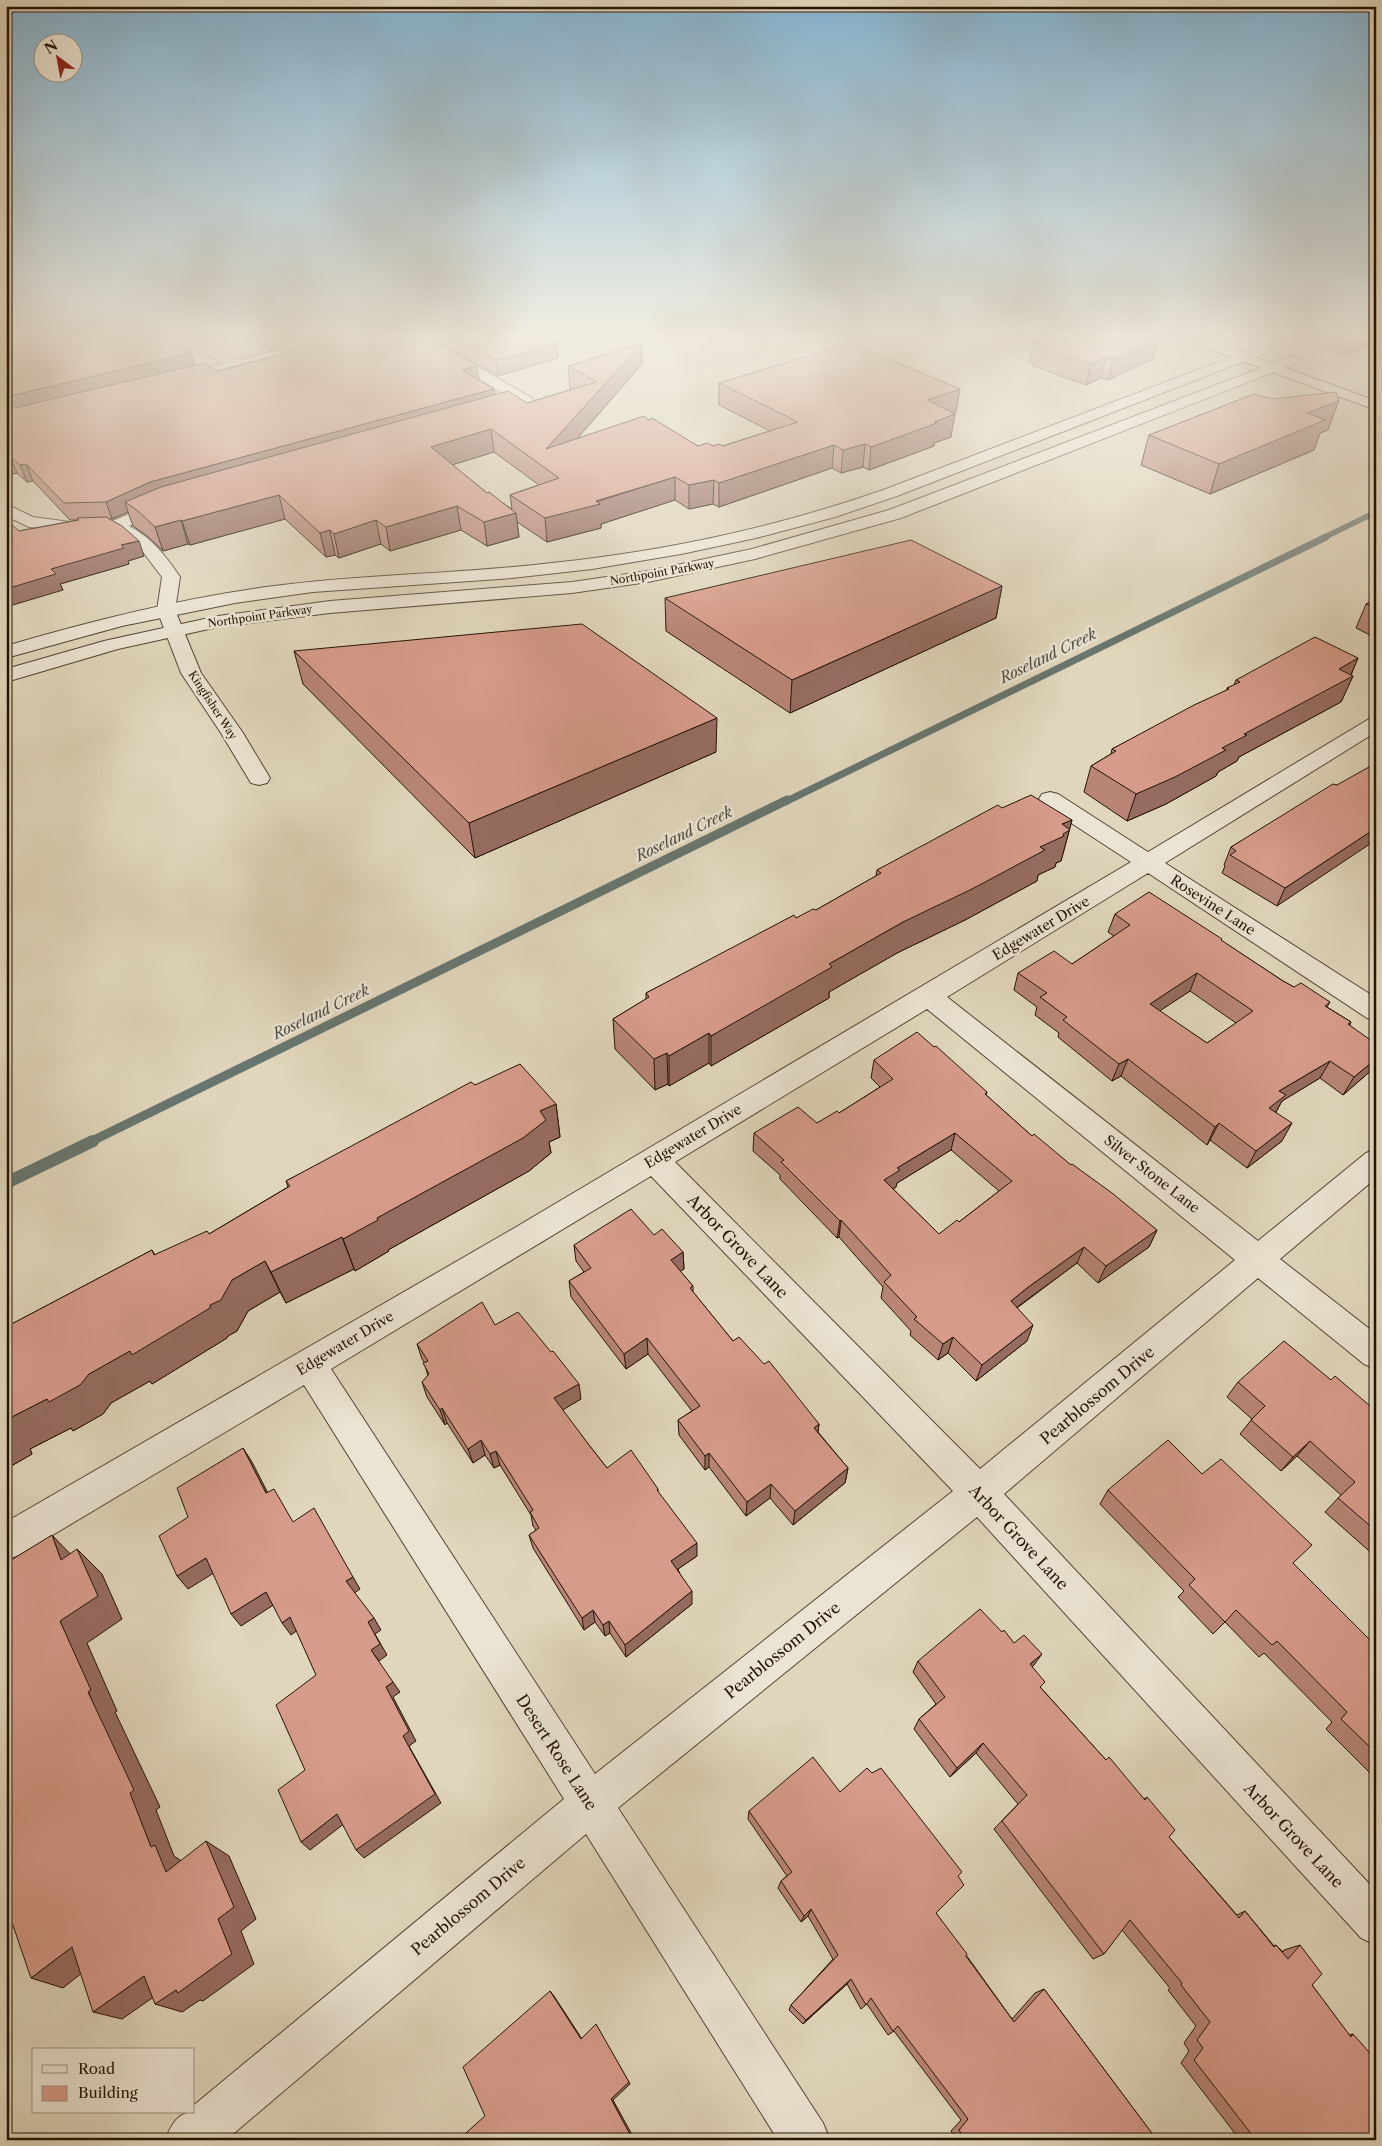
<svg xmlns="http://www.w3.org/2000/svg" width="1382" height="2146" font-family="'Libre Caslon Text',serif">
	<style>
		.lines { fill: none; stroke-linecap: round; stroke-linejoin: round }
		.stream-far3 { stroke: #67766f; stroke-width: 5.5 }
		.stream-far2 { stroke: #67766f; stroke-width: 7 }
		.stream-far1 { stroke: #67766f; stroke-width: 9 }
		.stream { stroke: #67766f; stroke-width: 12 }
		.minor-casing { stroke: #534434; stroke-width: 2 }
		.tertiary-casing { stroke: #534434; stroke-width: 2 }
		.secondary-casing { stroke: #241406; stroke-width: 2 }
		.minor { fill: #ebe4d3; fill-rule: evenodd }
		.tertiary { fill: #ebe4d3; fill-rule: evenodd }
		.secondary { fill: #ebe4d3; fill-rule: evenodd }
		.wall { fill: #b88577; stroke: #241406; fill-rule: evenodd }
		.shaded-wall { fill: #966c61; stroke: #241406 }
		.building { fill: #d69b8a; stroke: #241406; fill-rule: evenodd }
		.labels { text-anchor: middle; stroke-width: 5; stroke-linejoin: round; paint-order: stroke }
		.far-street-label { font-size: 11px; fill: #241406; stroke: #ebe4d3 }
		.street-label { font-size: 14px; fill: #241406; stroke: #ebe4d3 }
		.water-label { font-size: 15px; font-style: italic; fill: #4b4d43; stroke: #ebe4d3 }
		.near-street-label { font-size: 16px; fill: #241406; stroke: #ebe4d3 }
	</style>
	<rect width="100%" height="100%" fill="#e0d6bc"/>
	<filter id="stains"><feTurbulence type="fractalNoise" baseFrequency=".004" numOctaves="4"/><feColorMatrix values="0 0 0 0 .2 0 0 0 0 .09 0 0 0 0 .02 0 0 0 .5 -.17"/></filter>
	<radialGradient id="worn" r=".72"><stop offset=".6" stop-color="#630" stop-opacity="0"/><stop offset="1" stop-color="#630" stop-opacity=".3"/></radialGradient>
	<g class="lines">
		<path class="stream-far3" d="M1323,538L1376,512"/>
		<path class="stream-far2" d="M785,802L1326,537"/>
		<path class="stream-far1" d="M90,1142L787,800"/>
		<path class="stream" d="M6,1183L93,1141"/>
		<defs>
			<path id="minor" d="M179,333H194L237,360L353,333H375L373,336L177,383L172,382L170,379L172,376L223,364L180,336Z
				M406,333H421L533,399L535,402L533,405L491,416L486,415L484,412L486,409L516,401L407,336Z
				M166,499L172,500L174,504L172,508L129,526C152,538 166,556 180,577L175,610L201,673L243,733L270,778L267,783L259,785L251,783L221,733L181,673L157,610L162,577L143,552L129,540L112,531L70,532L29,527L6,516V504L33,517L70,522L112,521Z
				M1376,717V732L1165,863L1376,998V1020L1367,1018L1148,873L947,997L1258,1241L1366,1153L1376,1149V1178L1280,1259L1376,1334V1369L1364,1364L1258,1278L1004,1494L1376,1891V1945L1361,1938L977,1517L618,1808L823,2123L830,2140H778L586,1834L226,2140H165C171,2126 177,2112 194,2112V2105L564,1799L304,1385L19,1555L6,1560V1522L511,1230L1131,862L1042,804L1039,799L1042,794L1050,792L1058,794L1148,852L1369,719ZM927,1009L1235,1260L980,1469L675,1162ZM651,1176L953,1491L595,1774L331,1369Z"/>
			<path id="tertiary" d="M1263,345L1270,349L1268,352L897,496L835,517L756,538L681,554L592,569L512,578L313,592L235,603L122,626L6,658V646C94,620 183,598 274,586C366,574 460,574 552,563C666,551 778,527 886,489Z
				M1292,356L1299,360L1297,363L901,518L755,559L648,582L572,593L330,613L218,627L118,649L6,682V669L104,641L218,616L330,601L572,582L648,571L752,549L889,510Z"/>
			<path id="secondary" d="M1172,333H1190L1376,401V410L1174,336Z"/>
		</defs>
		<use href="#minor" class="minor-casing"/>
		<use href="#tertiary" class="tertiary-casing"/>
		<use href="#secondary" class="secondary-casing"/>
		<use href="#minor" class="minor"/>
		<use href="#tertiary" class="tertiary"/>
		<use href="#secondary" class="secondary"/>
	</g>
	<path class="wall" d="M6,333L161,340L191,353L194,365L217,371L283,354L282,348L271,351L242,333H421L479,380L494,389V395L527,403L572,389L570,388L568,366L642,343V364L577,439L649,420L698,446H723L770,431L719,405V383L956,412L952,413L951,437L934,443V446L869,470L863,467L841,473L832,468L719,507L713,504L689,509L675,500L601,524V528L547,542L517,522L519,537L487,546L461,530L390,551L381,544L339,558L335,555L326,557L285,519L190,545L188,544L163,551L146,535L133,526L128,512L112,519H110L144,556L128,561L129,564L60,584L63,590L19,531L78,520H70L33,481L27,482L17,473L12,474L6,468ZM494,452L539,485L510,495L512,509L487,493L452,465Z
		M424,333H538L557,343L558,358L498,376Z
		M1289,333H1376V341L1346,355L1288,335Z
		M1158,339L1153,359L1108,380L1101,378L1086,385L1033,366V363L1029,362L1033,342Z
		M1328,430L1320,433L1314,450L1210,494L1141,465L1149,435Z
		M1002,586L996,618L790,713L666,631L665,598Z
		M1376,599V638L1356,628L1366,604Z
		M294,651L716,752L475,858L303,684Z
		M1358,658L1351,675L1353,676L1341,702L1239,757L1237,761L1218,772L1216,776L1166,804L1127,821L1084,792L1091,766L1111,754L1112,749L1227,690V688L1234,685L1236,680Z
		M1337,785L1277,906L1222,873L1225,866L1224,865L1231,847Z
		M1002,808L1072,820L1061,861L1056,863L1055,867L1038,875L1037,881L965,920L897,953L829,992V998L711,1066L709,1063L669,1086L668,1084L655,1090L615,1049L613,1019L646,999V993L796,918L816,910L876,876L877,870Z
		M1115,914L1222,941L1283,981L1294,987L1330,1002L1327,1007L1351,1022L1350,1025L1374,1068L1343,1095L1320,1078L1282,1101L1276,1112L1282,1141L1247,1168L1210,1140L1207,1145L1121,1076L1112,1081L1058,1037L1059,1033L1035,1015L1037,1007L1014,990L1018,973L1072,964L1114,936L1108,932ZM1190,991L1236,1023L1207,1043L1159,1011Z
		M874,1060L987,1092L986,1095L1032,1136L1157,1230L1149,1247L1098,1283L1077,1263L1017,1308L1027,1341L976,1381L948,1353L938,1360L910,1335L911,1331L881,1298L883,1287L839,1237L837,1238L780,1179V1175L753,1151L754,1133L817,1123L839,1113L880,1087L871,1078ZM951,1150L999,1191L959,1222L939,1234L893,1189L896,1187L897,1183Z
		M475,1085L556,1104L560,1137L549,1142L551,1153L529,1171L388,1250L389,1251L355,1271L354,1269L286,1303L280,1292L248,1311L237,1331L228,1336L227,1338L152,1384L150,1381L111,1403L103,1414L73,1431L71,1428L30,1449L32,1454L6,1469V1327L152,1250L155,1255L209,1234L288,1187L286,1181Z
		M654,1235L683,1252L684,1269L680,1271L693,1286V1292L733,1341L819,1424L818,1432L848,1468L845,1483L793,1525L770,1498L746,1516L709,1467L705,1470L679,1435L678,1420L692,1411L648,1354L626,1369L571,1297L569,1281L584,1272L576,1261L574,1245Z
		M1376,1260V1267L1373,1264Z
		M495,1325L581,1399L562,1410L589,1445L607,1468L658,1489V1492L697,1556L678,1569L692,1604L626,1657L610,1633L605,1636L595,1622L584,1630L533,1548L529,1535L536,1530L533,1526L531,1515L500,1465L494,1468L485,1455L473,1463L447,1423L445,1425L427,1397L422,1382L428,1376L424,1362L422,1359L417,1344Z
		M1331,1380L1376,1411V1557L1325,1512L1341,1495L1297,1456L1281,1471L1240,1434L1252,1419L1227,1397L1238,1382Z
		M1108,1490L1293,1564L1372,1642L1376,1638V1779L1326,1729L1332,1722L1264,1653L1259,1657L1225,1622L1213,1634L1178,1597L1184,1591L1100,1504Z
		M1002,1632L1014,1643L1034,1665L1032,1667L1041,1688L1106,1760L1144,1799L1147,1797L1169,1837L1237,1915L1245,1911L1274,1946L1276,1945L1283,1952L1284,1950L1300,1945L1312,1985L1349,2035L1353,2034L1376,2140H1240L1181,2063L1189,2051L1184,2043L1196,2026L1168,1990L1170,1988L1122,1930L1104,1954L1093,1959L994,1829L1018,1804L976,1753L950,1777L914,1729L919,1719L936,1704L913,1672L918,1661Z
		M840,1792L958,1876L936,1913L1012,2019L1035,1993L1044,1989L1157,2140H957L951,2131L961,2120L894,2031L888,2035L867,2004L861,2009L847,1984L803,2024L789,2010L791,2005L833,1959L808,1916L801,1922L778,1888L781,1881L787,1876L748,1819L749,1811Z"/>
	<path class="shaded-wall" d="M280,333H347L281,344L282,348L271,351L267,336Z
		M1370,333H1376V341L1346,355L1351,341Z
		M1158,339L1153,359L1108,380L1113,360Z
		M557,343L558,358L498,376L496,360Z
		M642,343V364L549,471L546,449Z
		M191,353L195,369L6,415V397Z
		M1106,357L1101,378L1086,385L1091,364Z
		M477,366L479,381L462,370Z
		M494,389L496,405L125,502L128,512L112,519L106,502L150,482Z
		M960,389L956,412L924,422L927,400Z
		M1339,401L1328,430L1320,433L1314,450L1210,494L1219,464L1307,413Z
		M955,414L951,437L934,443V446L869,470L871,447L934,422Z
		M491,429L494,452L435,470L431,447Z
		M865,444L863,467L841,473L843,450Z
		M834,445L832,468L719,507V483Z
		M10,456L17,473L12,474L6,460V457Z
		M26,464L33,481L27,482L20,465Z
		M675,477V500L601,524V528L547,542L545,518Z
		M714,480L713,504L689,509V485Z
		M279,495L285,519L190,545L182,521Z
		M457,506L461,530L390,551L386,527Z
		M516,513L519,537L487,546L484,522Z
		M181,520L188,544L163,551L155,527Z
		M376,520L381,544L339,558L334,534Z
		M330,530L335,555L326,557L320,533Z
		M139,541L144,556L128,561L129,564L60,584L63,590L6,607V589L51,569L121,545Z
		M1002,586L996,618L790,713L792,680Z
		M1358,658L1350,677L1353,676L1341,702L1239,757L1237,761L1218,772L1216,776L1166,804L1127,821L1136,794L1222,748L1339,669Z
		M717,718L716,752L475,858L469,823Z
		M1072,820L1061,861L1056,863L1055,867L1038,875L1037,881L965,920L897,953L829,992V998L711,1066V1036L829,964L903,922L1040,847L1062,824Z
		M1376,828V840L1277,906L1285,888Z
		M1197,973L1190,991L1143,1022L1150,1004Z
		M709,1033V1063L669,1086V1056Z
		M667,1053L668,1084L655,1090L654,1059Z
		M1128,1059L1121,1076L1112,1081L1119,1064Z
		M1376,1059V1066L1374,1068L1343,1095L1354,1077Z
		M1330,1061L1320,1078L1282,1101L1276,1112L1259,1125L1279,1091Z
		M556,1104L560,1137L549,1142L551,1153L529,1171L388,1250L389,1251L355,1271L343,1239L377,1218L540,1111Z
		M1219,1123L1210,1140L1207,1145L1215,1127Z
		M1292,1123L1282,1141L1247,1168L1256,1151Z
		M955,1133L951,1150L897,1183L896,1187L881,1197L884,1180L897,1168Z
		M841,1220L839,1237L837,1238L840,1221Z
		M1157,1230L1149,1247L1098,1283L1106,1266Z
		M342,1237L354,1269L286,1303L271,1272Z
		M1084,1247L1077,1263L1021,1304L1005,1317L1011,1301L1027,1288Z
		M683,1252L684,1269L671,1277V1260Z
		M265,1261L280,1292L248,1311L237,1331L228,1336L227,1338L152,1384L150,1381L111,1403L103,1414L73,1431L71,1428L30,1449L32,1454L6,1469V1420L47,1399L89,1374L210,1305L232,1280Z
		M1033,1325L1027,1341L976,1381L982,1365Z
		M953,1337L948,1353L938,1360L943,1344Z
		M647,1338L648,1354L626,1369L624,1354Z
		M579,1384L581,1399L556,1414L554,1398Z
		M442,1408L447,1423L445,1425L440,1410Z
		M819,1424L817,1438L814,1428Z
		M481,1440L485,1455L473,1463L468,1449Z
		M1310,1441L1297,1456L1281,1471L1293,1457Z
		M243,1448L252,1462L275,1507L266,1493Z
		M496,1451L500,1465L494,1468L490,1454Z
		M709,1453V1467L705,1470V1456Z
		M848,1468L845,1483L793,1525L795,1511Z
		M771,1484L770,1498L746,1516L747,1502Z
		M52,1535L77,1561L61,1560Z
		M697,1543V1556L672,1573L671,1561Z
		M77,1549L102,1574L122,1619L87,1643L117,1711L115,1712L160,1807L156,1810L174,1856L180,1860L190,1886L166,1872L151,1847L60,1621Z
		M206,1558L217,1571L188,1589L177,1576Z
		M353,1577L360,1589L353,1594L346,1581Z
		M692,1591V1604L626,1657L625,1645Z
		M266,1592L275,1604L241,1626L231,1614Z
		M593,1610L595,1622L584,1630L582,1618Z
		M290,1617L299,1629L291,1635L282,1623Z
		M374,1618L381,1630L375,1634L387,1655L379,1661L371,1650L368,1622Z
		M609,1621L610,1633L605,1636L603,1625Z
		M1042,1654L1034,1665L1022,1675L1030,1664Z
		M393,1682L400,1692L393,1697L416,1741L409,1746L441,1803L364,1858L356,1850L403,1736L386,1687Z
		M983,1743L976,1753L950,1777L957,1768Z
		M337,1814L345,1823L310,1850L301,1842Z
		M206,1841L229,1856L256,1919L241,1931L254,1964L203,2001L200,2000L182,2012L155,2004L218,1919Z
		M811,1909L808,1916L801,1922L804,1916Z
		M72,1947L102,1957L63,1988L31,1978Z
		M144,1976L171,1985L122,2019L93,2012Z
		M851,1979L847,1984L803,2024L806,2020Z
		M550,1991L554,1996L584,2042L581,2039Z
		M598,2028L630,2084L613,2100L635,2140H633L611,2099Z"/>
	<path class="building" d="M6,333H150L161,340L169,338L191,353L6,397Z
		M262,333H280L267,336Z
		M329,333H421L477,366L462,370L494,389L150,482L106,502L64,503L26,464L20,465L10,456L6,457V410L204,363L217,371L293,352L281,344Z
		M448,333H538L557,343L496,360Z
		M1055,333H1139L1158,339L1113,360L1106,357L1091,364L1037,346L1040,344L1033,342Z
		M1326,333H1370L1351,341Z
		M642,343L546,449L644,416L649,420L652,418L698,446L707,443L713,446L719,444L723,446L798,422L719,383L851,343L960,389L927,400L955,414L934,422L937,423L871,447L865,444L843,450L834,445L719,483L714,480L689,485L675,477L596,501L600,504L545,518L510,495L559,478L491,429L431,447L487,493L489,492L516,513L484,522L457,506L386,527L376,520L334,534L330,530L320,533L279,495L182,521L181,520L155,527L138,511L125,502L161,487L508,391L527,403L597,382L568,366Z
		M1336,392L1339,401L1307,413L1325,420L1219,464L1149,435L1254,394L1273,399Z
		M106,517L122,526L139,541L121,545L124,548L51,569L56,574L6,589V520L19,531L79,520L77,518Z
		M911,540L1002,586L792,680L665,598Z
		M1376,599V608L1366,604Z
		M582,624L717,718L469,823L294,651Z
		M1315,637L1358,658L1339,669L1353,676L1244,734L1247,735L1222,748L1226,750L1175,777L1136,794L1091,766L1116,751L1112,749L1194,705L1229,689L1227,688L1240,682L1236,680Z
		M1376,763V828L1285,888L1230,855L1236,851L1231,847L1333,784L1337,785Z
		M1031,795L1072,820L1062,824L1070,830L1063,834L1064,836L1040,847L1045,850L972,889L903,922L829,964L832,967L711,1036L709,1033L669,1056L667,1053L654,1059L613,1019L649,997L646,993L794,915L796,918L813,909L816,910L881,873L877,870L998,805L1002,808Z
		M1149,892L1222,939L1221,940L1283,981L1294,987L1301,983L1330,1002L1325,1006L1351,1022L1348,1024L1376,1044V1059L1354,1077L1330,1061L1279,1091L1286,1095L1269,1108L1292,1123L1256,1151L1219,1123L1215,1127L1128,1059L1119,1064L1063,1020L1067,1017L1040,997L1047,993L1018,973L1054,951L1072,964L1130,925L1115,914ZM1197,973L1253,1011L1207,1043L1150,1004Z
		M917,1032L934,1047L936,1046L987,1092L985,1094L1032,1136L1034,1134L1071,1165L1072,1164L1112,1193L1157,1230L1106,1266L1084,1247L1027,1288L1011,1301L1033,1325L982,1365L953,1337L943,1344L914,1319L917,1317L884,1282L891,1275L841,1220L840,1221L781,1162L784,1160L754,1133L798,1107L817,1123L837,1111L839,1113L893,1079L874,1060ZM955,1133L1012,1181L959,1222L957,1220L939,1234L884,1180L900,1170L897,1168Z
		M520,1064L556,1104L540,1111L546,1120L523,1138L377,1218L378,1220L343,1239L342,1237L271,1272L265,1261L232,1280L221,1300L210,1305V1308L132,1355L130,1351L89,1374L80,1385L49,1402L47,1399L6,1420V1327L152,1250L154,1255L207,1231L209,1234L290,1186L286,1181L471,1082L475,1085Z
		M631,1209L654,1235L662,1229L683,1252L671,1260L693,1286L690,1288L733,1341L739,1337L764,1364L769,1361L819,1424L814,1428L848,1468L795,1511L771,1484L747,1502L709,1453L705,1456L678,1420L700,1406L647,1338L624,1354L569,1281L591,1268L574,1245Z
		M482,1302L495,1325L518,1312L551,1352L553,1351L579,1384L554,1398L589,1445L607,1468L631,1450L658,1489L657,1490L697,1543L671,1561L692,1591L625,1645L609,1621L603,1625L593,1610L582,1618L529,1535L539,1528L530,1512L533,1510L496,1451L490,1454L481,1440L468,1449L442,1408L440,1410L422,1382L429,1374L423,1363L428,1361L417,1344Z
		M1284,1341L1331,1380L1335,1376L1376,1411V1531L1338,1498L1355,1482L1310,1441L1293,1457L1251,1420L1265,1406L1238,1382Z
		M1168,1440L1202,1474L1221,1459L1312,1545L1293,1563L1374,1644L1376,1642V1753L1341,1719L1347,1712L1277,1641L1272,1645L1236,1610L1225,1622L1189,1585L1195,1579L1108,1490Z
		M243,1448L266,1493L274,1489L293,1522L314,1508L353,1577L346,1581L374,1618L368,1622L380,1644L371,1650L393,1682L386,1687L409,1731L403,1736L435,1794L356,1850L337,1814L301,1842L278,1790L305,1770L276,1705L316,1675L290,1617L282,1623L266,1592L231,1614L206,1558L177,1576L159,1536L188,1517L177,1488Z
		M52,1535L61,1560L77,1549L98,1596L60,1621L91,1690L88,1692L134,1790L130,1793L151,1847L155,1845L166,1872L206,1841L234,1907L218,1919L232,1954L178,1993L176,1990L155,2004L144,1976L93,2012L72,1947L31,1978L6,1905V1567L8,1566V1562Z
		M980,1609L1002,1632L1004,1630L1014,1643L1024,1635L1042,1654L1030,1664L1045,1682L1040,1687L1106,1760L1109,1757L1145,1800L1147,1797L1175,1830L1169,1837L1239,1918L1245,1911L1274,1947L1276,1945L1288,1959L1300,1945L1322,1974L1312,1985L1351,2037L1353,2034L1376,2060V2140H1256L1194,2060L1203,2048L1197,2040L1210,2022L1181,1985L1182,1983L1130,1920L1104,1954L1002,1821L1027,1795L983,1743L957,1768L919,1719L945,1697L918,1661Z
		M813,1757L840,1792L867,1768L872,1773L881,1768L962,1872L958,1876L964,1885L936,1913L967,1954L966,1956L1014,2022L1044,1989L1157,2140H965L959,2130L968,2119L898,2026L893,2031L871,1998L866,2005L851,1979L806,2020L791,2005L838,1955L811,1909L804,1916L781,1881L792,1872L749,1811Z
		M550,1991L581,2039L596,2024L629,2082L611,2099L633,2140H458L485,2116L463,2067Z"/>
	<linearGradient id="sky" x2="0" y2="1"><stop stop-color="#86b6d4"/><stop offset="0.53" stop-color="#f1ede1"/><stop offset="1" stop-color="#f1ede1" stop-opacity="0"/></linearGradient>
	<rect width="1382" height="633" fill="url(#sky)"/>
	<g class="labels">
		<g class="far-street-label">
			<text transform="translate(662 572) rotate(-10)" y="4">Northpoint Parkway</text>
			<text transform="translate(260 616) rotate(-8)" y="4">Northpoint Parkway</text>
			<text transform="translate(213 705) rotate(57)" y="4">Kingfisher Way</text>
		</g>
		<g class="street-label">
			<text transform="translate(1213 905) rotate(33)" y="5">Rosevine Lane</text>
			<text transform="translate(1041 928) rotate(-31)" y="5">Edgewater Drive</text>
			<text transform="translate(693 1136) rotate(-31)" y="5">Edgewater Drive</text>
			<text transform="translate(1152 1174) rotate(38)" y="5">Silver Stone Lane</text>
			<text transform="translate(345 1343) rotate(-31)" y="5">Edgewater Drive</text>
		</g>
		<g class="water-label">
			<text transform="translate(1048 656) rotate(-26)" y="5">Roseland Creek</text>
			<text transform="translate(684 834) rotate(-26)" y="5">Roseland Creek</text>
			<text transform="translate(321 1012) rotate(-26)" y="5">Roseland Creek</text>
		</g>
		<g class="near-street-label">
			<text transform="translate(738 1246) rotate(46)" y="6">Arbor Grove Lane</text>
			<text transform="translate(1097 1395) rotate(-40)" y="6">Pearblossom Drive</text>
			<text transform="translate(1019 1537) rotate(47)" y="6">Arbor Grove Lane</text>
			<text transform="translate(782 1650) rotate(-39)" y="6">Pearblossom Drive</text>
			<text transform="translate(557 1752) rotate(57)" y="6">Desert Rose Lane</text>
			<text transform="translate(1294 1835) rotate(47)" y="6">Arbor Grove Lane</text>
			<text transform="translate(468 1906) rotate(-40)" y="6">Pearblossom Drive</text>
		</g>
	</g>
	<rect width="1382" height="2146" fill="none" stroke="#e0d6bc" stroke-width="25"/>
	<rect x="8" y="8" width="1367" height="2131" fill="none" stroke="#241406" stroke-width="2.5"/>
	<rect x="12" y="12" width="1357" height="2121" fill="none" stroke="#241406"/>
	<rect x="32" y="2048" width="162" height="65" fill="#ebe4d3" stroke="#9b9181"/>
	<rect x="42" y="2065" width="25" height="8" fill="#ebe4d3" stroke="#9b9181"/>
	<text x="78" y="2074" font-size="15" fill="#241406">Road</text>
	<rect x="42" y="2086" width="25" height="15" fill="#d69b8a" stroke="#9b9181"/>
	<text x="78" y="2098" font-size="15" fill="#241406">Building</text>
	<g transform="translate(58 58) rotate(328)"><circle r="24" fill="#ebe4d3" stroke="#9b9181"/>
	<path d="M0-4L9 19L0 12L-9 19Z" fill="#8f2418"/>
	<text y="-8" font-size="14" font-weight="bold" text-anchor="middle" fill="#241406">N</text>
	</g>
	<rect width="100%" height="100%" filter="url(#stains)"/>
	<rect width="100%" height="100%" fill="url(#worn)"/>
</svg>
